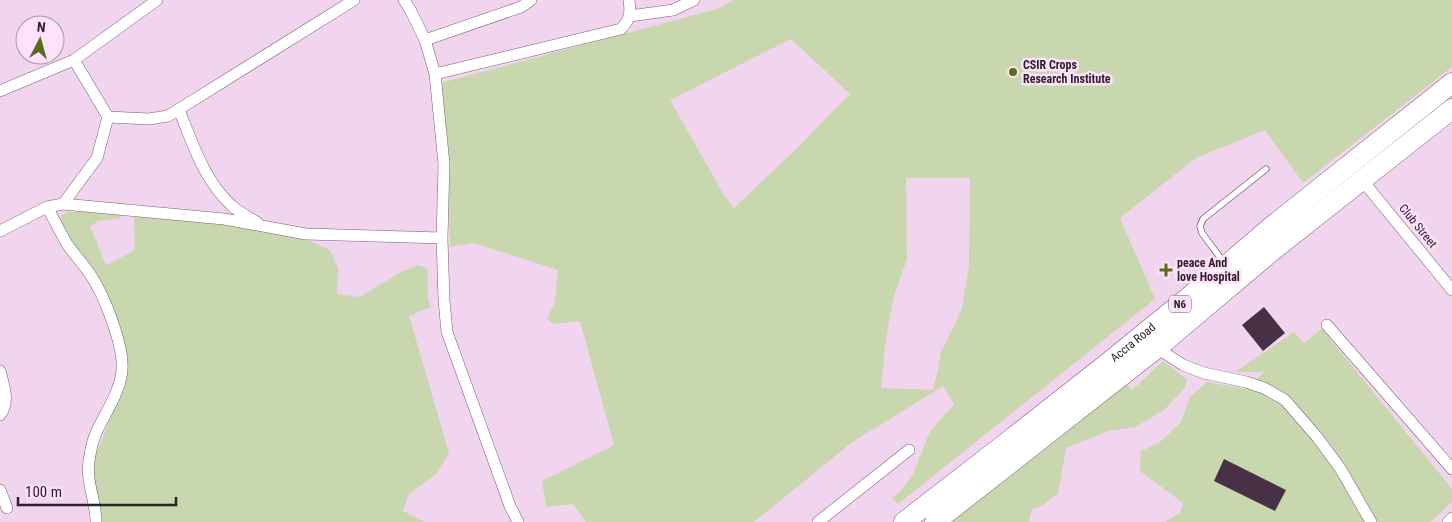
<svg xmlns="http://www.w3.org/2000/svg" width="1452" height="522" font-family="'Roboto Condensed',sans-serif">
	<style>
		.green { fill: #c9d7af; fill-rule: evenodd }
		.building { fill: #483145 }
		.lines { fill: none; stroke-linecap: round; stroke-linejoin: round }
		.lane-casing { stroke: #785f75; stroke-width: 7 }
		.street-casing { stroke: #785f75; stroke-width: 12 }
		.highway-casing { stroke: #785f75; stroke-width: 21 }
		.lane { stroke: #fff; stroke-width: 5.5 }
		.street { stroke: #fff; stroke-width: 11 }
		.highway { stroke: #fff; stroke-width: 20 }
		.poi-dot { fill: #576d1c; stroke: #fee1fb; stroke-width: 2 }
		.labels { text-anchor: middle; stroke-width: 5; stroke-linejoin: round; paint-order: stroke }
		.shield { fill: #fee1fb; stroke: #6c5b69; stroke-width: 1 }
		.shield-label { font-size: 11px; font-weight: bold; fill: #2d222b }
		.poi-label { font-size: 12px; font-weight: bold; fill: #2d222b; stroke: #fee1fb; text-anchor: start }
		.street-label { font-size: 12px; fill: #2d222b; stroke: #fee1fb }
	</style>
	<rect width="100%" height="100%" fill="#f1d4ed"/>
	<path class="green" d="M734,0H1452V67L1303,183L1265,130L1196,158L1120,218L1155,299L898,504L892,498L900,492L913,474L930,431L954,405L943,386L851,443L754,522H586L573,504L546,507L542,481L614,445L580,321L553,324L547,319L555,302L558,270L474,243L450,247L448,149L441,83L717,9ZM791,39L850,94L795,150L734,208L724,195L670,100ZM906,178H970L969,265L962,309L941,352L938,370L933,390L881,388L885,346L893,299L907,259Z
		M68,212H119L121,218L98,221L90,226L106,265L135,250L134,214L211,222L305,239L330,250L338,268L337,294L360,297L399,273L418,265L427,268L428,300L431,307L409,316L449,453L438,472L409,494L403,511L425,522H100L94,477V460L123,387V341L60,226L62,215Z
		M1322,329L1452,489V502L1431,522H1165L1180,513L1183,503L1140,471L1141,451L1159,443L1181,422L1190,397L1207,382L1247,389L1264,372H1235L1294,332L1304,343Z
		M1163,361L1187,380L1185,388L1165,409L1136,427L1108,431L1066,448L1058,493L1043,505L1032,509L1029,522H942L1123,380L1132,390Z"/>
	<path class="building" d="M1264,307L1285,333L1263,351L1242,325Z
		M1224,459L1286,490L1275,511L1214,481Z"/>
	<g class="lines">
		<defs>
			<path id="lane" d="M1225,264L1202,233L1200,226L1203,219L1266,169"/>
			<path id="street" d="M404,0L411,11L425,40L435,74L444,164L442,238L444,300L447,332L510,506L518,522
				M630,16L673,10L694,0
				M425,40L521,7L531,0
				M435,74L621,29C630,19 631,14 629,0
				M0,91L74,60L157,0
				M179,110C193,144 204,180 231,205C238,212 248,217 257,222
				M108,117L149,119L168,116L354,0
				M1362,180L1452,290
				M63,204L224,219L306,234L442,238
				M47,207C54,219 60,232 67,244C74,254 83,264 90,274C104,295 124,345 122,370C120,393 105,413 96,433C93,440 91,448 90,455C84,479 96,499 96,522
				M0,231L47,207L63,204L97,158L108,117L74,60
				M1327,325L1452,469
				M1157,348L1183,365L1204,373L1246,382L1264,388L1285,400L1317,437L1340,468L1371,522
				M0,371C4,386 10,402 0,415
				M0,490L7,508
				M818,522L909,450
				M1448,522L1452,518"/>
			<g id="highway">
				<path id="s1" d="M904,522L1001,447L1104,366L1200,288L1271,227L1452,83"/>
				<path d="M935,522L1157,348L1272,251L1452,109"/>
			</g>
		</defs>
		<use href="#lane" class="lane-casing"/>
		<use href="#street" class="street-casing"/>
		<use href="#highway" class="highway-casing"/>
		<use href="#lane" class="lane"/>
		<use href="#street" class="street"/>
		<use href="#highway" class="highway"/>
	</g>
	<g class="poi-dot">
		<circle cx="1013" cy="72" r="5"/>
		<path d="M1163.5 262.5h5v5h5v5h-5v5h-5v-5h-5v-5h5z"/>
	</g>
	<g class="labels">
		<rect class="shield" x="1169" y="295.5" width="22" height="17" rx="4"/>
		<g class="shield-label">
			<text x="1180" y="308">N6</text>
		</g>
		<g class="poi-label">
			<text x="1023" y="69">CSIR Crops<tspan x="1023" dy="14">Research Institute</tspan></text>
			<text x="1177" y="267">peace And<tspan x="1177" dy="14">love Hospital</tspan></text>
		</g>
		<g class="street-label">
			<text transform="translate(1418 226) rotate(51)" y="4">Club Street</text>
			<text dy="4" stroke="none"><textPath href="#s1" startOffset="291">Accra Road</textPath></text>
		</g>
	</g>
	<g transform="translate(40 40) rotate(6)"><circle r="24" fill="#fee1fb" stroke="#aa95a8"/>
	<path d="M0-4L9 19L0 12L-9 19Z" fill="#576d1c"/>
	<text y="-8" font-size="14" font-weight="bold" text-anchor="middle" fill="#2d222b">N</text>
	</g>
	<path d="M18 497v8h158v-8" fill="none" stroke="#2d222b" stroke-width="2.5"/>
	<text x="25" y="497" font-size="15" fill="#2d222b" stroke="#fee1fb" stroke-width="4" paint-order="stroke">100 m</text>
</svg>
